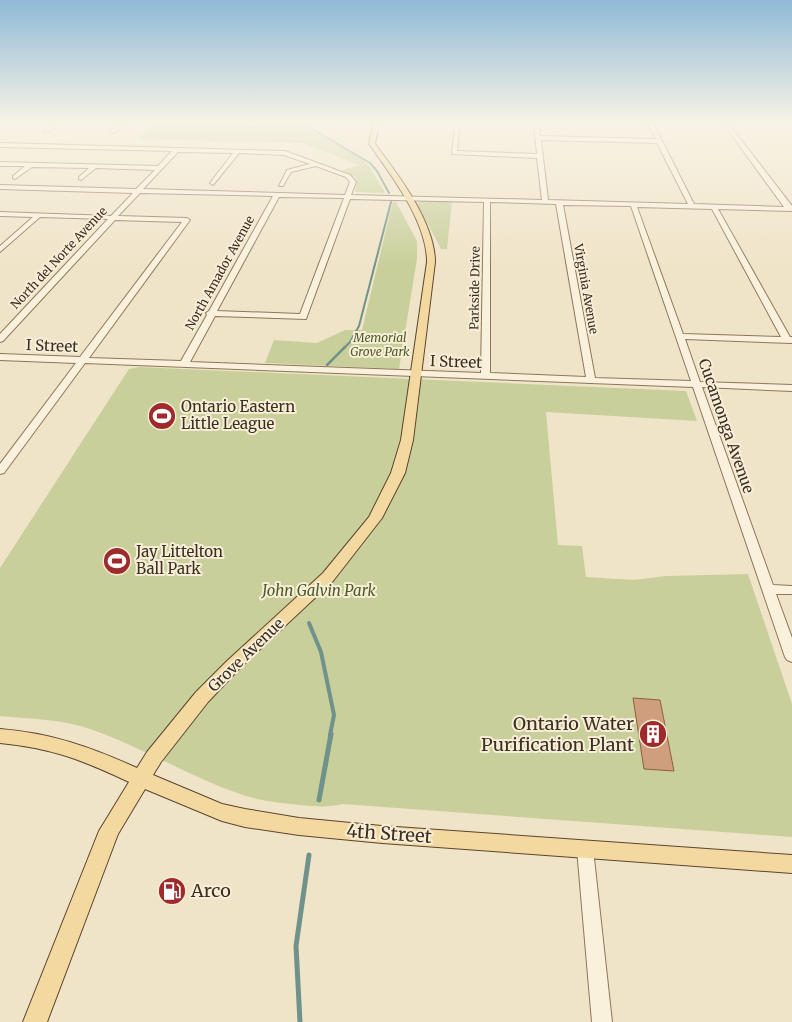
<svg xmlns="http://www.w3.org/2000/svg" width="792" height="1022" font-family="Merriweather,serif">
	<style>
		.green { fill: #c9cf9b }
		.lines { fill: none; stroke-linecap: round; stroke-linejoin: round }
		.stream-far3 { stroke: #6f938a; stroke-width: 2 }
		.stream-far2 { stroke: #6f938a; stroke-width: 2.5 }
		.stream-far1 { stroke: #6f938a; stroke-width: 4 }
		.stream { stroke: #6f938a; stroke-width: 5 }
		.building { fill: #cf9f7d; stroke: #8d5f41 }
		.minor-casing { stroke: #8d765c; stroke-width: 2 }
		.major-casing { stroke: #5b4430; stroke-width: 2 }
		.minor { fill: #faf1dc; fill-rule: evenodd }
		.major { fill: #f3d9a0; fill-rule: evenodd }
		.labels { text-anchor: middle; stroke-width: 4; stroke-linejoin: round; paint-order: stroke }
		.far-street-label { font-size: 12px; fill: #3d2e20; stroke: #f7eed8 }
		.far-park-label { font-size: 12px; font-style: italic; fill: #4d5a26; stroke: #f7eed8 }
		.street-label { font-size: 15px; fill: #3d2e20; stroke: #f7eed8 }
		.poi-label { font-size: 15px; fill: #3d2e20; stroke: #f7eed8; text-anchor: start }
		.park-label { font-size: 15px; font-style: italic; fill: #4d5a26; stroke: #f7eed8 }
		.near-poi-label { font-size: 18px; fill: #3d2e20; stroke: #f7eed8; text-anchor: end }
		.near-street-label { font-size: 18px; fill: #3d2e20; stroke: #f7eed8 }
	</style>
	<rect width="100%" height="100%" fill="#f0e4c8"/>
	<path class="green" d="M157,123H298L362,159L370,167L385,193L355,192L357,181L354,176L342,170L359,165L303,143L138,139Z
		M393,201L396,202L417,241V259L399,369L265,363L274,340L317,343L345,330H362Z
		M421,201L452,202L447,249H441L417,203Z
		M139,367L686,391L697,421L546,412L558,545L582,546L586,577L634,580L666,576L748,574L792,704V837L342,804C328,808 314,806 300,805C280,803 259,801 240,794C188,776 142,747 90,729C62,719 30,719 0,716V568L129,369Z"/>
	<g class="lines">
		<path class="stream-far3" d="M302,123L370,163L377,171L389,193
			M344,348L350,342L359,326L391,202"/>
		<path class="stream-far2" d="M327,365L345,347"/>
		<path class="stream-far1" d="M309,623L321,652L334,715L330,735"/>
		<path class="stream" d="M319,800L331,734
			M300,1022L296,946L309,855"/>
	</g>
	<path class="building" d="M633,698L660,700L674,771L644,769Z"/>
	<g class="lines">
		<defs>
			<path id="minor" d="M54,123H60L49,131H45V129Z
				M120,123H126L114,133H110V131Z
				M455,123H460L457,151L537,154L534,123H539L540,136L656,139L649,126L641,123H648L654,125L694,204L784,207L723,123H728L792,206V211L718,209L790,337H792V343L685,339L700,382L792,385V391L702,387L773,585L792,586V594H776L792,638V662L787,660L785,657L693,387L85,363L4,473L0,474V464L76,363L0,360V354L80,357L182,222L115,220L3,341L0,342V334L108,219L40,217L0,252V246L33,217L0,216V212L111,216L133,193L0,189V185L136,189L155,170L96,168L81,180L79,179V177L89,168L32,167L15,179L13,178V176L25,166H0V162L158,166L172,151L0,147V143L285,151L350,175L356,182L351,195L542,200L537,158L452,154ZM541,140L657,143L688,204L548,200ZM178,152L233,153L210,183L213,185L239,153L284,155L310,164L287,170L279,186H283L291,172L316,166L346,177L350,182L345,195L143,189ZM140,193L273,196L209,311L206,313L207,315L181,361L89,358L190,220L187,218L118,216ZM279,197L344,198L300,314L217,311ZM350,199L484,202L481,373L190,362L215,316L306,319ZM490,202L556,204L586,377L490,373ZM563,205L631,206L691,381L595,378ZM637,207L712,209L781,337L683,334Z
				M585,842L591,844L593,849L612,1022H592L577,849L579,844Z"/>
			<path id="major" d="M373,123H379L375,144C398,174 435,223 435,262L413,440L405,473L382,518L333,581L239,669L208,702L161,762L153,775L222,804L245,809L299,818L382,826L792,855V873L382,843L299,835L245,827L222,821L145,789L118,834L47,1022H23L99,831L129,782C82,760 52,748 0,743V729C51,733 91,747 137,768L147,752L196,692L227,661L323,573L369,517L391,473L401,440L427,262C427,222 392,176 369,144Z"/>
		</defs>
		<use href="#minor" class="minor-casing"/>
		<use href="#major" class="major-casing"/>
		<use href="#minor" class="minor"/>
		<use href="#major" class="major"/>
	</g>
	<linearGradient id="sky" x2="0" y2="1"><stop stop-color="#8fbad6"/><stop offset="0.46" stop-color="#f8f3e6"/><stop offset="1" stop-color="#f8f3e6" stop-opacity="0"/></linearGradient>
	<rect width="792" height="266" fill="url(#sky)"/>
	<defs>
		<symbol id="stadium-disc" viewBox="-11 -11 22 22"><circle r="9.5" fill="#9e2a2b" stroke="#f7eed8"/><path d="M0-5a6.5 5 0 1 0 0 10a6.5 5 0 1 0 0-10ZM-3.5-1.8h7v3.6h-7Z" fill="#fff"/></symbol>
		<symbol id="building-disc" viewBox="-11 -11 22 22"><circle r="9.5" fill="#9e2a2b" stroke="#f7eed8"/><path d="M-4-6H4V6H1V3H-1V6H-4ZM-2.5-4.3h1.7v1.8h-1.7ZM.8-4.3h1.7v1.8H.8ZM-2.5-1h1.7V.8h-1.7ZM.8-1h1.7V.8H.8Z" fill="#fff"/></symbol>
		<symbol id="fuel-disc" viewBox="-11 -11 22 22"><circle r="9.5" fill="#9e2a2b" stroke="#f7eed8"/><path d="M-5.5-6h7V0h2V4h1.3V-2.5L3-4.5l.8-.8L6-3V5H2.5V1h-1V6h-7ZM-4.2-4.7v3.2H.2V-4.7Z" fill="#fff"/></symbol>
	</defs>
	<g fill-rule="evenodd">
		<use href="#stadium-disc" x="146" y="400" width="32" height="32"/>
		<use href="#stadium-disc" x="101" y="545" width="32" height="32"/>
		<use href="#building-disc" x="637" y="718" width="32" height="32"/>
		<use href="#fuel-disc" x="156" y="875" width="32" height="32"/>
	</g>
	<g class="labels">
		<g class="far-street-label">
			<text transform="translate(59 258) rotate(-47)" y="4">North del Norte Avenue</text>
			<text transform="translate(220 273) rotate(-61)" y="4">North Amador Avenue</text>
			<text transform="translate(475 288) rotate(-89)" y="4">Parkside Drive</text>
			<text transform="translate(586 289) rotate(80)" y="4">Virginia Avenue</text>
		</g>
		<g class="far-park-label">
			<text x="380" y="342">Memorial<tspan x="380" dy="14">Grove Park</tspan></text>
		</g>
		<g class="street-label">
			<text transform="translate(52 346) rotate(2)" y="5">I Street</text>
			<text transform="translate(456 362) rotate(2)" y="5">I Street</text>
			<text transform="translate(726 426) rotate(71)" y="5">Cucamonga Avenue</text>
			<text transform="translate(246 655) rotate(-44)" y="5">Grove Avenue</text>
		</g>
		<g class="poi-label">
			<text x="181" y="412">Ontario Eastern<tspan x="181" dy="17">Little League</tspan></text>
			<text x="136" y="557">Jay Littelton<tspan x="136" dy="17">Ball Park</tspan></text>
		</g>
		<g class="park-label">
			<text x="319" y="596">John Galvin Park</text>
		</g>
		<g class="near-poi-label">
			<text x="634" y="730">Ontario Water<tspan x="634" dy="21">Purification Plant</tspan></text>
			<text x="191" y="897" text-anchor="start">Arco</text>
		</g>
		<g class="near-street-label">
			<text transform="translate(389 834) rotate(4)" y="6">4th Street</text>
		</g>
	</g>
</svg>
